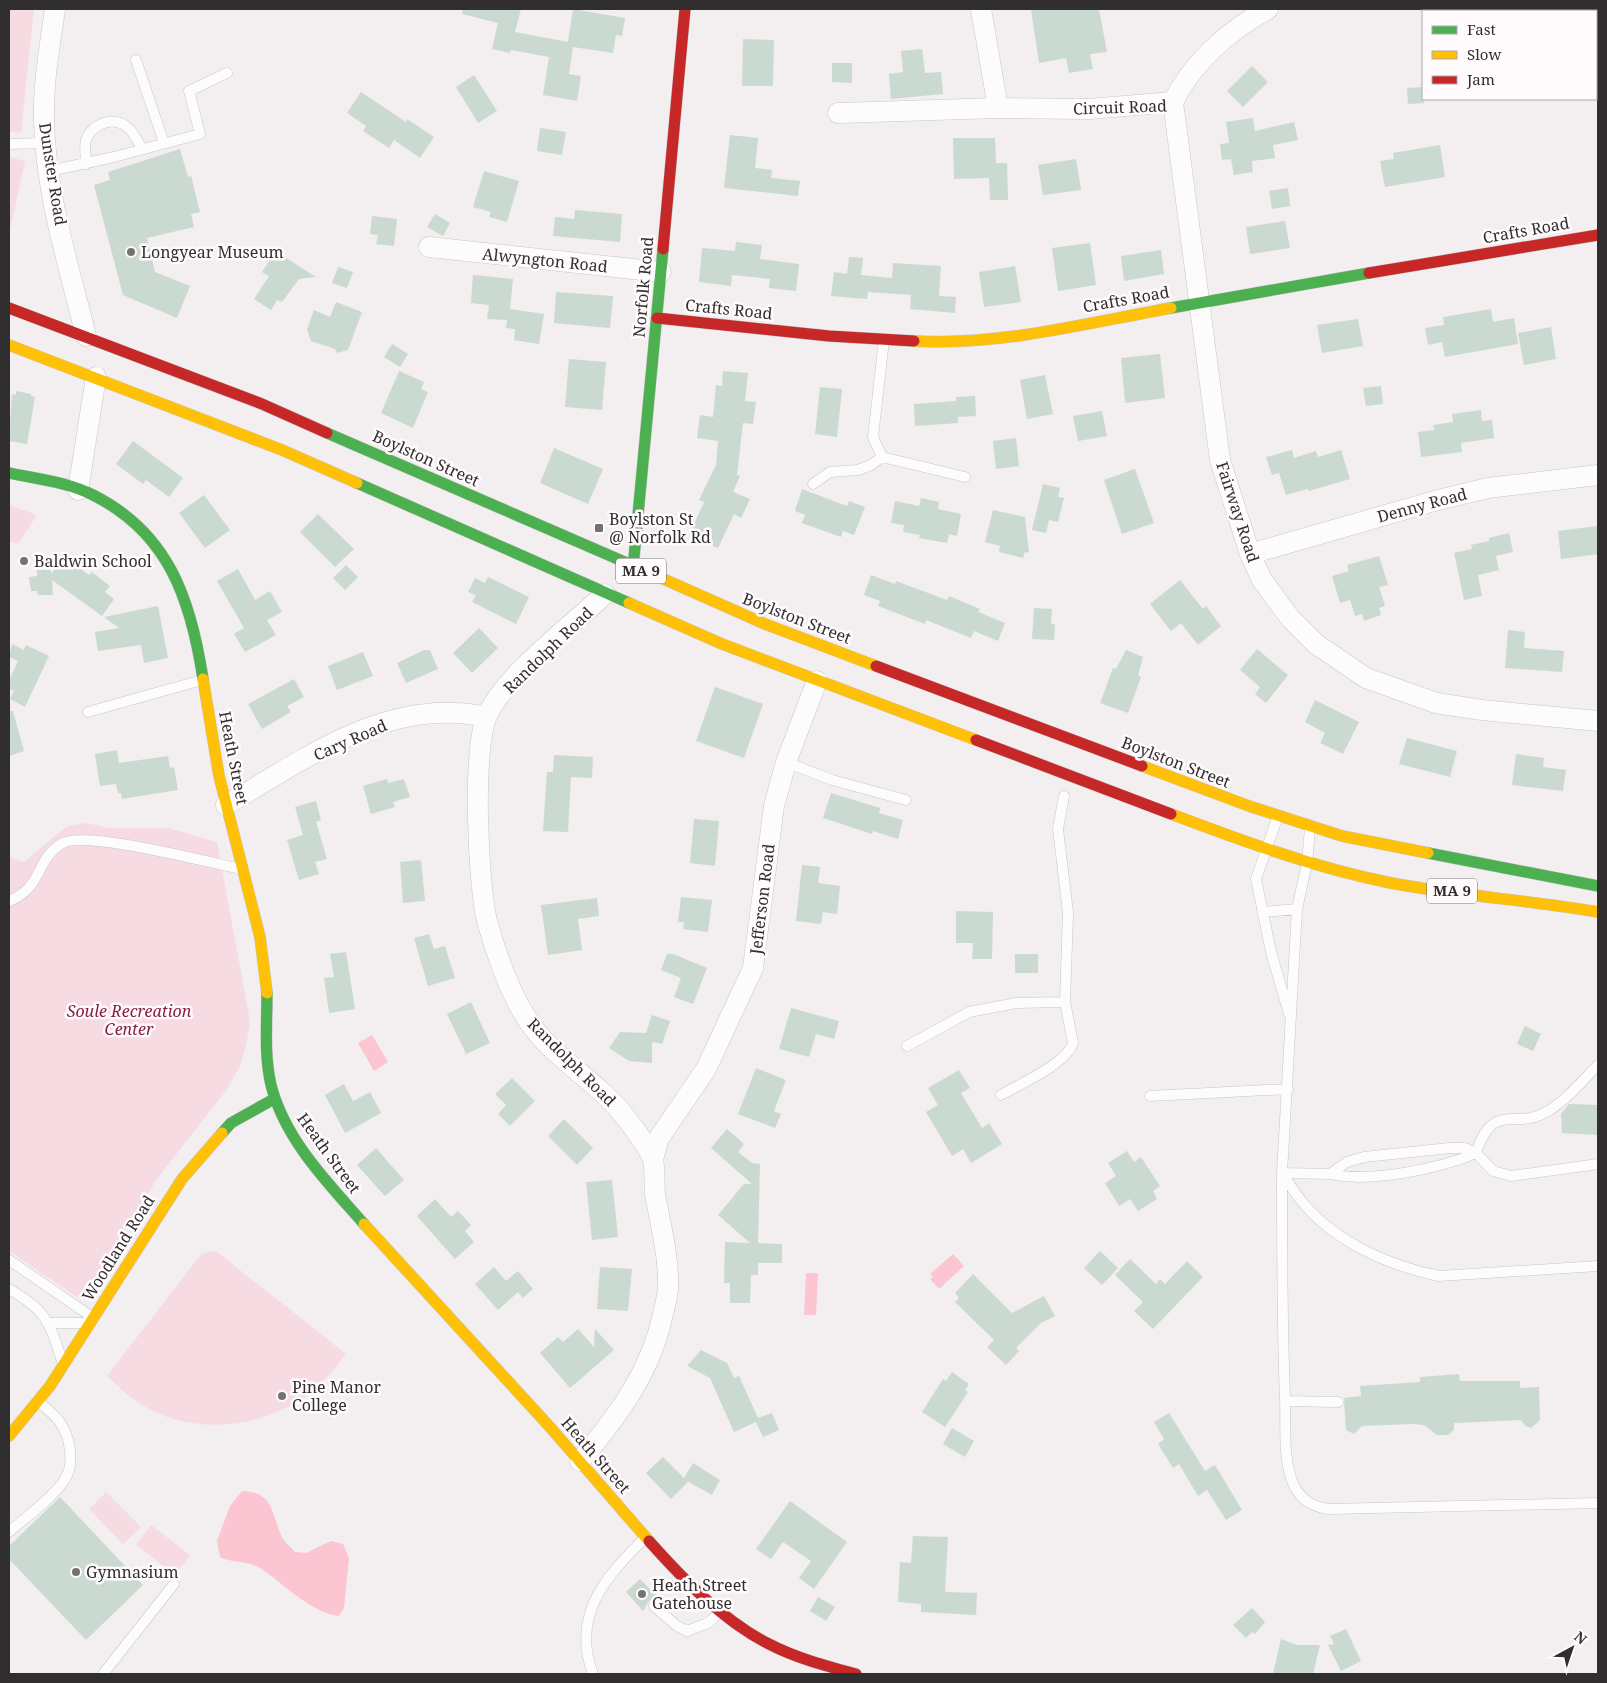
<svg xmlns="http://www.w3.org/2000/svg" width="1607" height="1683" font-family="'Noto Serif',serif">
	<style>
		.green { fill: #f6dce2 }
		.water { fill: #fbc5d2 }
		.building { fill: #cadad0 }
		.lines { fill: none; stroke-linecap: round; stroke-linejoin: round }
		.lane-casing { stroke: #c9c6c6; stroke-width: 11 }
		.street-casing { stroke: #c9c6c6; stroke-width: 21 }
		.fast-casing { stroke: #c9c6c6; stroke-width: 12 }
		.slow-casing { stroke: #c9c6c6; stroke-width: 12 }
		.jam-casing { stroke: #c9c6c6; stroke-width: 12 }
		.lane { stroke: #fdfcfd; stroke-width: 10 }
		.street { stroke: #fdfcfd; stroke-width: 20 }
		.fast { stroke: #4caf50; stroke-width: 11 }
		.slow { stroke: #ffc107; stroke-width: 11 }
		.jam { stroke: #c62828; stroke-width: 11 }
		.poi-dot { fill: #757172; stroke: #fffbfc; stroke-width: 2 }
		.labels { text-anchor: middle; stroke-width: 5; stroke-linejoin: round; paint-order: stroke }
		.shield { fill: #fffbfc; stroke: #6f6c6c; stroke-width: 1 }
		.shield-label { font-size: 15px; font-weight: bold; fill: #312e2f }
		.street-label { font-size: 16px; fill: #312e2f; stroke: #fffbfc }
		.poi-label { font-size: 16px; fill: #312e2f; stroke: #fffbfc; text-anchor: start }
		.park-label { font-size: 16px; font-style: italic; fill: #881e47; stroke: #fffbfc }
	</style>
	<rect width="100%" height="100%" fill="#f3eeef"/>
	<path class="green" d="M9,9H34L21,133L9,131Z
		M9,157L25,161L9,235Z
		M9,505L37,515L18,544L9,541Z
		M87,823L108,828H168L217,842L248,1010L250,1023L246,1046L240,1066L228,1088L157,1179L81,1300L9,1251V857L24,862L62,830L68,826Z
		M216,1251L346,1354C337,1365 328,1378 316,1388C270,1428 195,1438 142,1405C129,1397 118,1386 107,1376L202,1253Z
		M106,1492L141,1527L123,1544L89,1509Z
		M151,1525L190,1555L175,1575L136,1545Z"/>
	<path class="water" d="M372,1035L388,1062L374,1071L358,1043Z
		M953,1254L964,1266L939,1289L930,1279L933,1277L930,1274Z
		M806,1273H818L816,1315H804Z
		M242,1491C274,1492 271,1513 282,1537C284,1542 291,1547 295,1552L306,1553L331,1541L343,1544L349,1558L344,1608L339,1616C309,1612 285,1584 260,1568C247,1560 235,1564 220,1557L217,1541L230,1506Z"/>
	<path class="building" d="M463,9H521L515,32L568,42L573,9L625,18L622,36L616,35L613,53L573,47L569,74L581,76L577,101L543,95L549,57L511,50L510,53L492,49L498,23L462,14Z
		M1031,9H1099L1107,52L1090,54L1093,69L1069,73L1066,58L1039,63Z
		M743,39L774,40L773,86H742Z
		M922,49L925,73L941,72L943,94L891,99L889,74L903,72L901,51Z
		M832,63H852V83L832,82Z
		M1252,66L1268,82L1243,107L1227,91Z
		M474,75L497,111L478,123L456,87Z
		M1423,87L1424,103L1408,104L1407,88Z
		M361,92L406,122L407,119L434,137L420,158L394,140L389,148L363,131L366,126L347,113Z
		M1253,118L1255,131L1294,122L1298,140L1273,145L1275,158L1252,161L1253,172L1234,175L1231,159L1222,160L1220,144L1229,143L1226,122Z
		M540,128L566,132L562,155L537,151Z
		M730,135L758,138L755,168L772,170L771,178L800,181L798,196L724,188Z
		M953,138H995L996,163H1007L1008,200H990L989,178L954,179Z
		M1440,145L1445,177L1385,187L1380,161L1394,159L1393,153Z
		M180,149L188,177L191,176L200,212L191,214L194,227L147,238L155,272L190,286L177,318L123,295L94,185L110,180L108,172Z
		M1076,159L1081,190L1043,195L1038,165Z
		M484,171L519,181L507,222L489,217L491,212L473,207Z
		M1288,188L1290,206L1272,209L1269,191Z
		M575,210L622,214L620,242L553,236L555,217L574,219Z
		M435,214L450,223L443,236L427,227Z
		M372,216L397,219L394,246L376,244L378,235L370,234Z
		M1285,221L1290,248L1250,254L1246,227Z
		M736,242L762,245L760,259L799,264L796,291L769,288L770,279L732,275L731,286L699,282L702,248L735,251Z
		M1090,243L1096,285L1058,291L1052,248Z
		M1161,250L1164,274L1124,281L1121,256Z
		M274,254L283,260L285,257L316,277L299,279L282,302L277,300L271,310L254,299L269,276L262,272Z
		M849,257L863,258L861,275L892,278L893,263L941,266L939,296L956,297L955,313L910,309L911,295L868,292L867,299L831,296L834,272L847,274Z
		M1015,266L1021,302L984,307L979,272Z
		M338,267L353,272L347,288L332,283Z
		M473,275L513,279L510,309L544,314L539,344L514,340L515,329L506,328L507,320L487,319L489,305L471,303Z
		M556,292L613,296L610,328L554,323Z
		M336,302L362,312L348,350L337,353L335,349L311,341L307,330L314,310L330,317Z
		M1491,309L1493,322L1514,318L1518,344L1445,357L1442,342L1428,345L1425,328L1444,325L1443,317Z
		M1358,319L1363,346L1322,353L1317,325Z
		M1551,327L1556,359L1524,365L1518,333Z
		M392,344L408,354L400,367L384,357Z
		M1160,354L1165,398L1125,403L1121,358Z
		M569,359L606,362L602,410L565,407Z
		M399,371L424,382L421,389L428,392L413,428L381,413Z
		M723,371L748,373L745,401L756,402L753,424L743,423L737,475L740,476L733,492L750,499L741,518L734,514L718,548L689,535L704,502L699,500L716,465L718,441L697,438L700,415L713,417L716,385L722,386Z
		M1045,375L1053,414L1027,419L1020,380Z
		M1381,386L1383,404L1366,406L1363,388Z
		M820,387L842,389L837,437L815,434Z
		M16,391L31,394V396L35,397L27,444L9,441L12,394L16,395Z
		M975,396L976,416L958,417V423L915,426L914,404L956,401V397Z
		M1481,410L1482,421L1492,420L1494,438L1461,443L1462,452L1421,457L1418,432L1434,430L1433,425L1453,422L1452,414Z
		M1102,411L1107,436L1078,441L1073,416Z
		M1016,438L1019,466L996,469L993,441Z
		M133,441L183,478L169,497L146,480L143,484L116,464Z
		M554,448L603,469L588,504L540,483Z
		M1292,450L1294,458L1316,451L1318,457L1341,450L1350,479L1309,491L1308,489L1286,495L1279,473L1272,475L1266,457Z
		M1135,469L1154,523L1122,534L1104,480Z
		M1043,484L1060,488L1058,497L1064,498L1058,522L1049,520L1046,533L1032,530Z
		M802,489L847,506L849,501L865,507L854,535L843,531L841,537L802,523L805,515L795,511Z
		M204,495L230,530L205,548L179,513Z
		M921,498L939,502L938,509L961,514L957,536L949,534L947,543L919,538L920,535L903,532L904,525L891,523L895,501L919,506Z
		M993,510L1025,517L1029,553L1025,552L1023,558L999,552L1000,546L985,542Z
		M318,514L354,549L335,567L300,532Z
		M1598,526V554L1561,559L1558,531Z
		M1509,533L1513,552L1496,556L1499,570L1478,575L1482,596L1464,600L1454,553L1472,549L1471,545L1489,541V538Z
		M1379,556L1388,585L1379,587L1385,606L1379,608L1381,615L1364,621L1362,614L1355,616L1350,600L1340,603L1332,576L1349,571L1347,565Z
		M69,560L89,575L92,572L110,586L105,592L114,599L102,616L52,580L53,595H38L37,591H31L29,577L37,576V570H51V574L61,561L66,564Z
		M346,565L358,577L345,590L333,578Z
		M238,569L255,600L270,591L282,612L267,620L276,635L245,652L234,634L244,628L217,581Z
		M871,575L895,584L896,581L947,600L949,596L980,609L978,612L1005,623L998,641L974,631L971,638L926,620L925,624L878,606L880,601L864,595Z
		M488,577L529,597L516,624L472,602L476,595L468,592L475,578L485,583Z
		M1180,580L1203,609L1206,606L1221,626L1198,645L1181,623L1171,631L1150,604Z
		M158,606L168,658L144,663L141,645L98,651L95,632L119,628L104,617Z
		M1034,608L1052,609L1051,624H1055L1054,640L1032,639Z
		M479,628L498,648L472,673L453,653Z
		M1508,630L1525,632L1524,648L1564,651L1562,672L1505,668Z
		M12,644L24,650L26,645L49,656L25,707L10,699L14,691L9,689V681L18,661L9,657Z
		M1257,649L1288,675L1266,703L1255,694L1260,687L1240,670Z
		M424,650H430L438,669L406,683L397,663Z
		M1126,650L1143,657L1138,676L1141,677L1128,713L1100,703L1113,668L1116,669Z
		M363,652L373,676L337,690L328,666Z
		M294,679L304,697L287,706L291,712L262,729L248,704Z
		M715,687L763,704L744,758L696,741Z
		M1315,700L1359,722L1343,754L1320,743L1325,733L1305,722Z
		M9,711H13L24,751L9,756Z
		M1407,738L1457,751L1450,777L1399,764Z
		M117,750L119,763L168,756L170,768L174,767L178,790L122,799L121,793H118L116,784L100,786L95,754Z
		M1516,754L1544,758L1543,767L1566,770L1563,791L1512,785Z
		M554,755L593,757L592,778L571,777L568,832L543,831L547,772H553Z
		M387,779L388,783L404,779L410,797L393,802L395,807L371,814L363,786Z
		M831,793L880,808L879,813L903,820L898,839L873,831L872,834L823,818Z
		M316,801L321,820L316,822L327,859L315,862L319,874L299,880L287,840L303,835L295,807Z
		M694,819L719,821L715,866L690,863Z
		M421,860L425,901L403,903L400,862Z
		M802,865L820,867L818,883L840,886L837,914L823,912L821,924L796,921Z
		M681,897L712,900L708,932L683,929L684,922H678Z
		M597,898L599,916L578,919L582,950L548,955L541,905Z
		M956,911L993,912L992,959H972L973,943H956Z
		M429,934L434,949L445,946L455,978L428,986L414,938Z
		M346,952L355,1009L329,1013L324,978L334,977L330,954Z
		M667,954H673L707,968L693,1004L674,997L681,978L661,970Z
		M1015,954H1038V973H1015Z
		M471,1002L490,1043L466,1054L447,1014Z
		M791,1008L839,1021L834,1039L816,1034L809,1057L779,1049Z
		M652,1015L670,1021L662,1044L652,1042V1063L629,1061L609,1048L620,1032L646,1033Z
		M1525,1026L1541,1034L1533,1051L1517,1044Z
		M756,1068L786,1080L774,1111L781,1114L775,1128L738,1114Z
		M959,1070L970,1088L961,1093L982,1128L989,1123L1002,1144L971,1163L963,1149L952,1156L926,1112L938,1105L928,1088Z
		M512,1078L535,1101L510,1126L498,1114L506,1105L495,1094Z
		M344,1084L353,1101L370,1092L381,1113L345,1133L325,1095Z
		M1569,1104L1598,1105V1135L1562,1133L1561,1114Z
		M564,1119L593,1148L577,1165L548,1136Z
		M727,1129L744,1144L738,1152L752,1163L760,1164L758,1243L782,1244V1263H758V1275H751L750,1303H730V1283H724L725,1242L750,1243L718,1215L744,1184H752L711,1148Z
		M376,1148L404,1180L385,1196L357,1165Z
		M1127,1151L1134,1162L1141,1157L1160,1186L1153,1191L1157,1199L1138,1211L1130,1199L1119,1206L1105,1183L1116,1176L1108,1163Z
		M612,1180L618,1237L592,1240L586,1182Z
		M435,1199L451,1217L458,1211L471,1225L465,1231L474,1242L455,1259L417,1216Z
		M1100,1251L1118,1268L1102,1285L1084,1268Z
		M1130,1259L1156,1284L1160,1279L1165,1284L1187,1261L1203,1277L1153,1329L1134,1311L1143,1302L1115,1275Z
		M494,1267L506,1281L518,1271L533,1289L523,1298L518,1292L498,1310L475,1284Z
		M600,1267L632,1269L628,1311L597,1309Z
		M973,1274L1012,1313L1044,1296L1055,1316L1041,1323L1016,1348L1019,1351L1006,1365L987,1347L994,1340L955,1302L959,1298L955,1293Z
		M578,1329L594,1347L595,1329L614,1350L570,1388L540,1353L558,1337L563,1342Z
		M701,1350L727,1363L734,1378L739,1376L758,1418L772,1413L779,1430L763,1437L756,1422L734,1432L710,1378L687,1366Z
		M952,1372L969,1384L965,1390L968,1392L945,1427L922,1412L943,1379L946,1381Z
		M1459,1374L1460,1381H1520V1388L1539,1387L1540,1420L1531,1428L1525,1426L1521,1420L1454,1423V1430L1448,1435H1437L1424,1425L1412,1424L1362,1426L1354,1434L1346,1430L1344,1398L1361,1396L1360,1386L1420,1382V1377Z
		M1169,1413L1205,1471L1215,1465L1242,1510L1226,1520L1207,1490L1198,1496L1179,1464L1173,1468L1158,1444L1164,1439L1154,1422Z
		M952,1428L974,1441L965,1457L943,1444Z
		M663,1457L684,1478L693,1463L720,1480L712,1495L687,1481L688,1482L671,1499L646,1473Z
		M60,1497L143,1585L86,1640L9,1559V1546Z
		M790,1501L847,1542L814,1589L799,1578L811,1561L783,1542L771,1559L756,1549Z
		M913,1536L948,1537L945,1592L977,1593L976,1615L921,1612V1604L898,1602L900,1562L911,1563Z
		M640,1579L658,1597L649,1601L643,1611L626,1592Z
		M818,1597L835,1607L826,1621L810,1611Z
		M1252,1608L1265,1622L1255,1634L1252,1632L1246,1638L1233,1625Z
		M1346,1629L1361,1661L1341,1671L1328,1645L1334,1644L1330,1636Z
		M1281,1639L1297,1645H1320L1313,1674H1273Z"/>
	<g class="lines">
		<defs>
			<path id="lane" d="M136,60L164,143
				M9,144L46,143
				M86,164C86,156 84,147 86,140C92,124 112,116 126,126C133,131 138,141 142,149
				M49,171L114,157L200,134L189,91L227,73
				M884,340L873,437L882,457L965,477
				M813,484L830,472L858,470L871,465L882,457
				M88,712L202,680
				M786,762L832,780L906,800
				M1278,816L1256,879L1271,952L1289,1014
				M1310,828L1307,863L1297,909L1282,1173C1289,1183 1296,1195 1304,1204C1337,1243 1390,1266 1439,1276L1598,1266
				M9,901C43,888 35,860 61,844C83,829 210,863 241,869
				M1263,912L1297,909
				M907,1046L969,1012L1016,1003L1065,1002
				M1598,1065C1582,1081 1566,1101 1546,1112C1515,1131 1494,1099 1476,1153L1493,1171L1511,1176L1598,1164
				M1001,1095C1020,1084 1066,1064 1073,1043L1065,1002L1068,913L1058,829L1064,796
				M1150,1096L1288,1089
				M1330,1174C1369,1183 1439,1169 1476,1153L1465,1148H1450L1364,1157L1347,1162L1330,1174L1282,1173C1282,1248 1282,1323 1285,1398C1286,1423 1283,1454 1291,1478C1297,1497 1310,1507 1329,1509L1598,1503
				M9,1260L92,1317
				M9,1289C47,1311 49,1321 62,1361
				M50,1323H86
				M1285,1401L1338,1402
				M9,1532C24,1519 55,1496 65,1479C75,1464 70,1435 59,1421C54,1414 46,1408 39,1402
				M654,1606L677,1626L687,1631L708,1623L720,1612
				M103,1674L174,1584
				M593,1674C571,1616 605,1577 644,1539"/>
			<path id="street" d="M55,9C50,45 43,82 44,119C45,192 69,266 86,336
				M981,9L998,108
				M1173,102L1220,460L1250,554L1262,580L1290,618L1316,644L1366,678L1436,703L1482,710L1598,721
				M1173,102C1192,63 1229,30 1268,9
				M838,113L998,108L1089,109L1173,102
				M429,247L661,272
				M78,490L96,377
				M1250,554L1438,500L1488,488L1598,475
				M226,805C295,765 372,708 456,713C466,713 476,715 486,717
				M653,1159L659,1138L706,1069L753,968L774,806L786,762L817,681
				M580,1461C617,1417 651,1372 663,1314C665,1306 667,1298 668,1289C669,1259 662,1230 656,1200C653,1187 656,1173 653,1160C650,1150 633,1127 626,1118C598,1081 552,1058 527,1019C510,993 495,951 487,921C478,884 472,750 487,716C504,676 572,625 605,594"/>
			<path id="fast" d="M1171,308L1369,273
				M327,433L650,573
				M9,473C37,479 68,482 93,495C169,533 191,600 203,679
				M357,483L629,603
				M633,568L663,249
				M1428,853L1598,886
				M267,993C267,1024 264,1055 271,1085C285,1140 328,1183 364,1224
				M222,1133L231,1123L274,1099"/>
			<path id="slow" d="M914,341C1000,346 1087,323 1171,308
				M9,345L282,450L357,483
				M650,573L765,624L876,666
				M629,603L722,644L976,740
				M203,679L219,776L260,937L267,993
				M1142,766L1249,806L1342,836L1428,853
				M1171,814C1243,841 1315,868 1391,883C1460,896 1529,900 1598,912
				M364,1224L549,1426L649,1541
				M9,1436L50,1386L182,1179L222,1133"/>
			<path id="jam" d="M663,249L685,9
				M1369,273L1598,235
				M9,308L262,404L327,433
				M657,318L829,336L914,341
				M876,666L1142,766
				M976,740L1171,814
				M649,1541C683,1579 723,1621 769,1644C796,1658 826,1666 856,1674"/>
		</defs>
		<use href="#lane" class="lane-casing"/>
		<use href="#street" class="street-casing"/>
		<use href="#fast" class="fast-casing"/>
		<use href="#slow" class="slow-casing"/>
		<use href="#jam" class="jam-casing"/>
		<use href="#lane" class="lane"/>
		<use href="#street" class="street"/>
		<use href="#fast" class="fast"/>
		<use href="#slow" class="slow"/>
		<use href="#jam" class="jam"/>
	</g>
	<g class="poi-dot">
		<circle cx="131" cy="252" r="5"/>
		<rect x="594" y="523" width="10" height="10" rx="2.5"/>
		<circle cx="24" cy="561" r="5"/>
		<circle cx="282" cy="1396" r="5"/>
		<circle cx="76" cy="1572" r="5"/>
		<circle cx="642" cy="1594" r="5"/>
	</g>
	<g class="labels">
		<g class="shield">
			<rect x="616" y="558.5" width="50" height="25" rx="4"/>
			<rect x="1427" y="878.5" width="50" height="25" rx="4"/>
		</g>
		<g class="shield-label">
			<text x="641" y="576">MA 9</text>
			<text x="1452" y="896">MA 9</text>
		</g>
		<g class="street-label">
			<text transform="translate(1120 107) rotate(-2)" y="6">Circuit Road</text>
			<text transform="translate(53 174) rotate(81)" y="6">Dunster Road</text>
			<text transform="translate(1526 230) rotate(-10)" y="6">Crafts Road</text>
			<text transform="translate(545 260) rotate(6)" y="6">Alwyngton Road</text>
			<text transform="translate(643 287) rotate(-85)" y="6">Norfolk Road</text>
			<text transform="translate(1126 299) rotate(-10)" y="6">Crafts Road</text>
			<text transform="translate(729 309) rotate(6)" y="6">Crafts Road</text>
			<text transform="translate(426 458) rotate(24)" y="6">Boylston Street</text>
			<text transform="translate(1422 505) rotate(-15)" y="6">Denny Road</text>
			<text transform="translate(1238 512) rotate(72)" y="6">Fairway Road</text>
			<text transform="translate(797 618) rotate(21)" y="6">Boylston Street</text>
			<text transform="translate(548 650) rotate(-44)" y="6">Randolph Road</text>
			<text transform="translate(350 740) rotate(-24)" y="6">Cary Road</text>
			<text transform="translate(234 758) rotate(79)" y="6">Heath Street</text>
			<text transform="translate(1176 762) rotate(21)" y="6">Boylston Street</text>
			<text transform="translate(762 899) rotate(-83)" y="6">Jefferson Road</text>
			<text transform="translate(572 1062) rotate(45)" y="6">Randolph Road</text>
			<text transform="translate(329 1153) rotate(54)" y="6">Heath Street</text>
			<text transform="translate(118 1248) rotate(-58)" y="6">Woodland Road</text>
			<text transform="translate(596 1455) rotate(49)" y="6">Heath Street</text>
		</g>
		<g class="poi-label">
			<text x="141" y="258">Longyear Museum</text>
			<text x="609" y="525">Boylston St<tspan x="609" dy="18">@ Norfolk Rd</tspan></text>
			<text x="34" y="567">Baldwin School</text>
			<text x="292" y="1393">Pine Manor<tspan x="292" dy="18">College</tspan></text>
			<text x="86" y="1578">Gymnasium</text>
			<text x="652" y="1591">Heath Street<tspan x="652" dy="18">Gatehouse</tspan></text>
		</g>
		<g class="park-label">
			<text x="129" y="1017">Soule Recreation<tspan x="129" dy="18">Center</tspan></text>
		</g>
	</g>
	<rect width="1607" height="1683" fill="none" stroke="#312e2f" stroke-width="20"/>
	<rect x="1422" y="10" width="175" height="90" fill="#fffbfc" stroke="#ada9aa"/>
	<rect x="1432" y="26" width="25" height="8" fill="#4caf50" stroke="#ada9aa"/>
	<text x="1467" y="35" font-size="15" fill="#312e2f">Fast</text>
	<rect x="1432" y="51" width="25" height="8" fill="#ffc107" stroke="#ada9aa"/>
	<text x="1467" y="60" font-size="15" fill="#312e2f">Slow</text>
	<rect x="1432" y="76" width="25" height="8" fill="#c62828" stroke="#ada9aa"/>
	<text x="1467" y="85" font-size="15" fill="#312e2f">Jam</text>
	<g transform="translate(1572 1648) rotate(40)" stroke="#fffbfc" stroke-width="4" paint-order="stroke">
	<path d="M0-4L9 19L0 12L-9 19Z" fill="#312e2f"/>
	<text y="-8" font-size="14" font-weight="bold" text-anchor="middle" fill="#312e2f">N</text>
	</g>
</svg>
